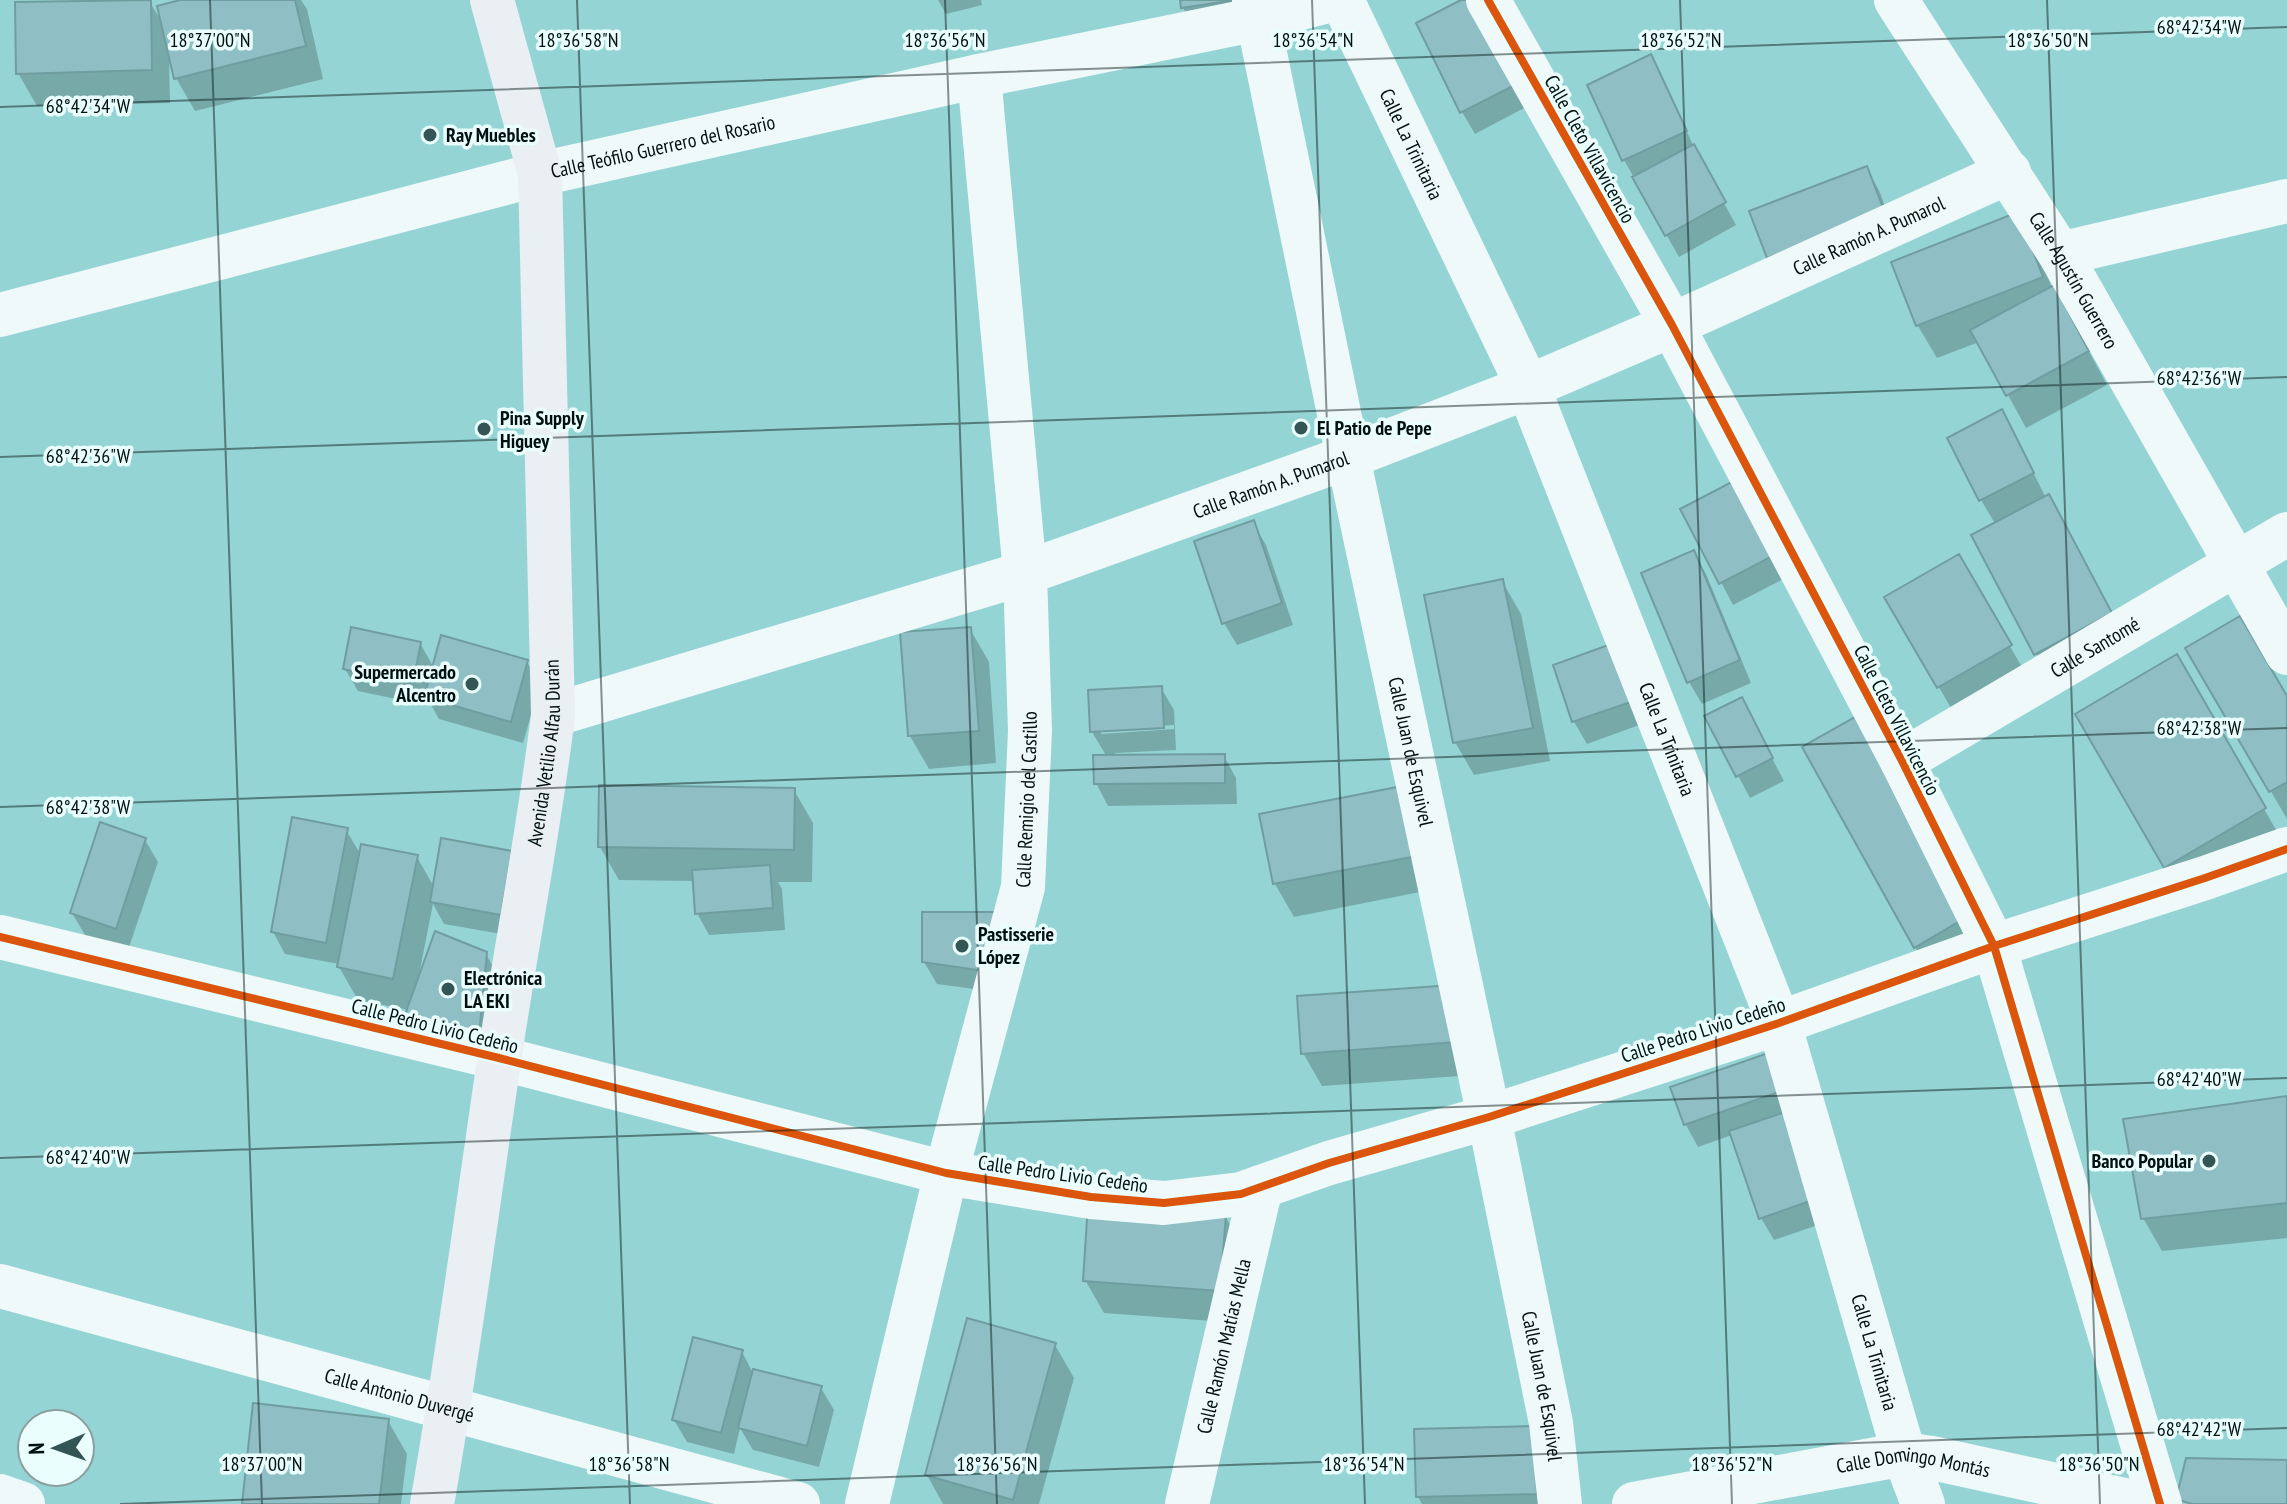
<svg xmlns="http://www.w3.org/2000/svg" width="2287" height="1504" font-family="'PT Sans Narrow',sans-serif">
	<style>
		.shadow { fill: #0003; fill-rule: evenodd }
		.building { fill: #8fbfc4; stroke: #709da0; stroke-width: 2 }
		.lines { fill: none; stroke-linecap: round; stroke-linejoin: round }
		.minor { stroke: #eff9f9; stroke-width: 44 }
		.major { stroke: #e9eff3; stroke-width: 44 }
		.cycleway-casing { stroke: #eafefe; stroke-width: 13 }
		.cycleway { stroke: #dc550c; stroke-width: 8 }
		.ticks { fill: none; stroke: #001010; stroke-width: 2; stroke-opacity: 0.45 }
		.poi-dot { fill: #345555; stroke: #eafefe; stroke-width: 3 }
		.labels { text-anchor: middle; stroke-width: 7; stroke-linejoin: round; paint-order: stroke }
		.poi-label { font-size: 20px; font-weight: bold; fill: #001010; stroke: #eafefe; text-anchor: start }
		.street-label { font-size: 20px; fill: #001010; stroke: #eafefe }
		.ticks-label { font-size: 20px; text-anchor: middle; fill: #001010; stroke: #eafefe; stroke-width: 7; stroke-linejoin: round; paint-order: stroke }
	</style>
	<rect width="100%" height="100%" fill="#95d4d4"/>
	<path class="shadow" d="M189,0H301L307,9L323,79L195,111L176,78L171,58H169L170,103L37,106L18,73L149,1L162,22Z
		M938,0H981L982,5L946,14Z
		M1182,0H1251L1196,30L1183,8Z
		M1466,0L1528,106L1475,134L1462,112Z
		M1650,57L1663,79L1697,154L1736,225L1679,257L1624,160L1589,86Z
		M1866,168L1879,190L1896,236L1781,280Z
		M2036,248L2052,288L2072,320L2107,385L2026,428L1979,342L1937,358L1918,326L1894,263Z
		M2014,434L2046,498L2130,646L2055,686L2036,654L1996,525L1981,500Z
		M1683,510L1797,572L1733,605Z
		M1253,523L1266,545L1293,625L1237,645L1224,623Z
		M1693,552L1706,574L1751,683L1702,704L1689,682L1643,574Z
		M1958,557L2029,679L1958,720L1887,598Z
		M1502,581L1521,614L1550,761L1474,775L1455,742Z
		M970,629L989,662L996,763L929,769L910,736Z
		M420,643L434,668L527,662L540,684L523,743L439,719L426,696L425,705L358,691L345,669Z
		M1610,647L1642,724L1587,744L1574,722L1555,666Z
		M2188,649L2287,700V819Z
		M2177,657L2283,842L2184,899L2078,714Z
		M1161,688L1174,710L1176,750L1115,753L1116,757L1224,756L1236,778L1237,804L1108,806L1096,783L1107,757L1092,732ZM1174,725V729L1101,734V730Z
		M1707,717L1753,722L1784,781L1750,798Z
		M1891,742L1987,949L1934,979L1915,947Z
		M1417,785L1450,886L1294,917L1275,884Z
		M794,790L813,823L812,882H778L782,889L785,930L709,935L697,913L694,881L619,880L600,847Z
		M346,830L361,855L417,857L434,887L511,853L513,936L444,924L433,904L419,975L486,954L498,976L491,1056L409,1010L358,1000L339,967V964L285,954L273,932Z
		M145,840L158,862L128,950L85,935L72,913Z
		M1007,914L996,992L937,984L924,962Z
		M1451,987L1474,1075L1322,1086L1303,1053Z
		M1776,1052L1838,1218L1774,1240L1761,1218L1732,1135L1698,1147L1686,1125L1673,1088Z
		M2287,1098V1238L2162,1251L2143,1218Z
		M1225,1216L1244,1249L1239,1323L1104,1313L1085,1280Z
		M1055,1345L1074,1378L1039,1504H943L927,1475Z
		M742,1352L752,1371L821,1388L834,1410L819,1467L753,1450L740,1428L734,1454L687,1442L674,1420Z
		M388,1421L407,1454L401,1504H244Z
		M1534,1428L1554,1504H1422L1418,1497Z"/>
	<path class="building" d="M151,0L152,70L16,74L15,2Z
		M180,0H295L306,46L174,79L157,6Z
		M1180,0H1236L1181,8Z
		M1461,0H1475L1517,84L1460,113L1416,23Z
		M1651,54L1687,131L1622,161L1587,85Z
		M1694,144L1726,202L1665,236L1632,177Z
		M1867,166L1885,213L1767,258L1749,211Z
		M2018,212L2043,277L1916,326L1891,262Z
		M2054,285L2089,351L2006,396L1970,330Z
		M2002,409L2034,473L1979,501L1947,438Z
		M1747,474L1786,549L1719,584L1680,509Z
		M2049,494L2112,613L2034,655L1971,535Z
		M1254,520L1282,603L1222,624L1194,541Z
		M1694,550L1740,660L1687,683L1641,573Z
		M1959,554L2012,645L1937,688L1884,597Z
		M1503,579L1533,728L1453,743L1424,595Z
		M2240,616L2287,696V782L2269,792L2185,648Z
		M351,627L421,642L413,684L343,669Z
		M971,627L979,731L908,736L900,632Z
		M441,635L528,660L511,722L424,697Z
		M1611,644L1631,702L1572,722L1553,665Z
		M2177,654L2266,808L2164,868L2075,714Z
		M1162,686L1164,728L1090,732L1088,690Z
		M1742,697L1773,758L1736,777L1704,716Z
		M1873,707L1970,915L1914,948L1802,747Z
		M1225,754V783L1094,784L1093,755Z
		M1418,783L1432,853L1273,884L1259,814Z
		M599,785L795,788L794,850L598,847Z
		M292,817L348,828L326,943L271,932Z
		M100,822L146,838L116,929L70,913Z
		M441,838L512,851L501,915L430,902Z
		M361,844L418,855L393,979L337,967Z
		M770,865L773,908L695,914L692,870Z
		M922,912H1008L984,971L922,962Z
		M435,931L487,952L479,1035L402,1023Z
		M1453,985L1457,1042L1301,1054L1297,996Z
		M1777,1050L1790,1088L1684,1125L1670,1087Z
		M2287,1096V1203L2141,1219L2123,1119Z
		M1797,1108L1827,1195L1759,1219L1729,1131Z
		M1088,1204L1226,1215L1220,1291L1083,1281Z
		M967,1318L1056,1343L1013,1500L925,1475Z
		M693,1337L743,1350L721,1433L672,1420Z
		M753,1369L822,1386L807,1446L738,1428Z
		M253,1403L389,1419L379,1504H242Z
		M1535,1426L1537,1494L1416,1497L1414,1429Z
		M2186,1458L2287,1460V1504H2192L2176,1499Z"/>
	<g class="lines">
		<g class="minor">
			<path id="s1" d="M1254,0L1348,457L1489,1117L1551,1423L1560,1504"/>
			<path id="s2" d="M1342,0L1528,387L1779,1023L1904,1454L1923,1504"/>
			<path d="M1488,0L1672,325L1902,761L1994,946L2160,1504"/>
			<path id="s3" d="M1896,0L2060,254L2287,653"/>
			<path d="M2060,254L2287,201"/>
			<path id="s4" d="M0,315L540,174L979,76L1258,19L1332,0"/>
			<path id="s5" d="M553,715L1025,573L1348,457L1528,387L1672,325L2009,172"/>
			<path id="s6" d="M1902,761L2287,534"/>
			<path d="M0,937L499,1058L946,1173L1091,1197L1164,1203L1241,1194L1329,1163L1489,1117L1779,1023L1994,946L2205,878L2287,849"/>
			<path id="s7" d="M0,1286L798,1504"/>
			<path d="M0,1496L23,1504"/>
			<path id="s8" d="M867,1504L946,1173L1023,887L1030,731L1025,573L979,76"/>
			<path id="s9" d="M1187,1504L1261,1187"/>
			<path id="s10" d="M1634,1504L1904,1454L1932,1458L2143,1504"/>
		</g>
		<path class="major" id="s11" d="M432,1504C458,1357 477,1209 499,1061C516,946 539,831 553,715L540,174L492,0"/>
		<defs>
			<path id="cycleway" d="M1488,0L1672,325L1902,761L1994,946L2160,1504
				M0,937L499,1058L946,1173L1091,1197L1164,1203L1241,1194L1329,1163L1489,1117L1779,1023L1994,946L2205,878L2287,849"/>
		</defs>
		<use href="#cycleway" class="cycleway-casing"/>
		<use href="#cycleway" class="cycleway"/>
	</g>
	<path class="ticks" d="M210,0L262,1504M577,0L630,1504M945,0L997,1504M1312,0L1365,1504M1680,0L1732,1504M2047,0L2100,1504M0,107L2287,27M0,457L2287,377M0,807L2287,728M0,1158L2287,1078M120,1504L2287,1428"/>
	<g class="poi-dot">
		<circle cx="430" cy="135" r="8"/>
		<circle cx="1301" cy="428" r="8"/>
		<circle cx="484" cy="429" r="8"/>
		<circle cx="472" cy="684" r="8"/>
		<circle cx="962" cy="946" r="8"/>
		<circle cx="448" cy="989" r="8"/>
		<circle cx="2209" cy="1161" r="8"/>
	</g>
	<g class="labels">
		<g class="poi-label">
			<text x="446" y="142">Ray Muebles</text>
			<text x="500" y="425">Pina Supply<tspan x="500" dy="23">Higuey</tspan></text>
			<text x="1317" y="435">El Patio de Pepe</text>
			<text x="456" y="679" text-anchor="end">Supermercado<tspan x="456" dy="23">Alcentro</tspan></text>
			<text x="978" y="941">Pastisserie<tspan x="978" dy="23">López</tspan></text>
			<text x="464" y="985">Electrónica<tspan x="464" dy="23">LA EKI</tspan></text>
			<text x="2193" y="1168" text-anchor="end">Banco Popular</text>
		</g>
		<g class="street-label">
			<text dy="7" stroke="none"><textPath href="#s2" startOffset="160">Calle La Trinitaria</textPath></text>
			<text dy="7" stroke="none"><textPath href="#s4" startOffset="684">Calle Teófilo Guerrero del Rosario</textPath></text>
			<text transform="translate(1590 149) rotate(61)" y="7">Calle Cleto Villavicencio</text>
			<text dy="7" stroke="none"><textPath href="#s5" startOffset="1402">Calle Ramón A. Pumarol</textPath></text>
			<text dy="7" stroke="none"><textPath href="#s3" startOffset="332">Calle Agustín Guerrero</textPath></text>
			<text dy="7" stroke="none"><textPath href="#s5" startOffset="754">Calle Ramón A. Pumarol</textPath></text>
			<text dy="7" stroke="none"><textPath href="#s6" startOffset="224">Calle Santomé</textPath></text>
			<text transform="translate(1897 720) rotate(63)" y="7">Calle Cleto Villavicencio</text>
			<text dy="7" stroke="none"><textPath href="#s2" startOffset="808">Calle La Trinitaria</textPath></text>
			<text dy="7" stroke="none"><textPath href="#s1" startOffset="768">Calle Juan de Esquivel</textPath></text>
			<text dy="7" stroke="none"><textPath href="#s11" startOffset="760">Avenida Vetilio Alfau Durán</textPath></text>
			<text dy="7" stroke="none"><textPath href="#s8" startOffset="724">Calle Remigio del Castillo</textPath></text>
			<text transform="translate(435 1026) rotate(14)" y="7">Calle Pedro Livio Cedeño</text>
			<text transform="translate(1703 1030) rotate(-18)" y="7">Calle Pedro Livio Cedeño</text>
			<text transform="translate(1063 1174) rotate(8)" y="7">Calle Pedro Livio Cedeño</text>
			<text dy="7" stroke="none"><textPath href="#s9" startOffset="162">Calle Ramón Matías Mella</textPath></text>
			<text dy="7" stroke="none"><textPath href="#s2" startOffset="1456">Calle La Trinitaria</textPath></text>
			<text dy="7" stroke="none"><textPath href="#s1" startOffset="1416">Calle Juan de Esquivel</textPath></text>
			<text dy="7" stroke="none"><textPath href="#s7" startOffset="414">Calle Antonio Duvergé</textPath></text>
			<text dy="7" stroke="none"><textPath href="#s10" startOffset="284">Calle Domingo Montás</textPath></text>
		</g>
	</g>
	<g class="ticks-label">
		<text x="2199" y="34">68°42'34"W</text>
		<text x="210" y="47">18°37'00"N</text>
		<text x="578" y="47">18°36'58"N</text>
		<text x="945" y="47">18°36'56"N</text>
		<text x="1313" y="47">18°36'54"N</text>
		<text x="1681" y="47">18°36'52"N</text>
		<text x="2048" y="47">18°36'50"N</text>
		<text x="88" y="113">68°42'34"W</text>
		<text x="2199" y="385">68°42'36"W</text>
		<text x="88" y="463">68°42'36"W</text>
		<text x="2199" y="735">68°42'38"W</text>
		<text x="88" y="814">68°42'38"W</text>
		<text x="2199" y="1086">68°42'40"W</text>
		<text x="88" y="1164">68°42'40"W</text>
		<text x="2199" y="1436">68°42'42"W</text>
		<text x="262" y="1471">18°37'00"N</text>
		<text x="629" y="1471">18°36'58"N</text>
		<text x="997" y="1471">18°36'56"N</text>
		<text x="1364" y="1471">18°36'54"N</text>
		<text x="1732" y="1471">18°36'52"N</text>
		<text x="2099" y="1471">18°36'50"N</text>
	</g>
	<g transform="translate(56 1448) rotate(268)"><circle r="38" fill="#eafefe" stroke="#8c9f9f" stroke-width="2"/>
	<path d="M0-6L14 30L0 20L-14 30Z" fill="#345555"/>
	<text y="-12" font-size="22" font-weight="bold" text-anchor="middle" fill="#001010">N</text>
	</g>
</svg>
